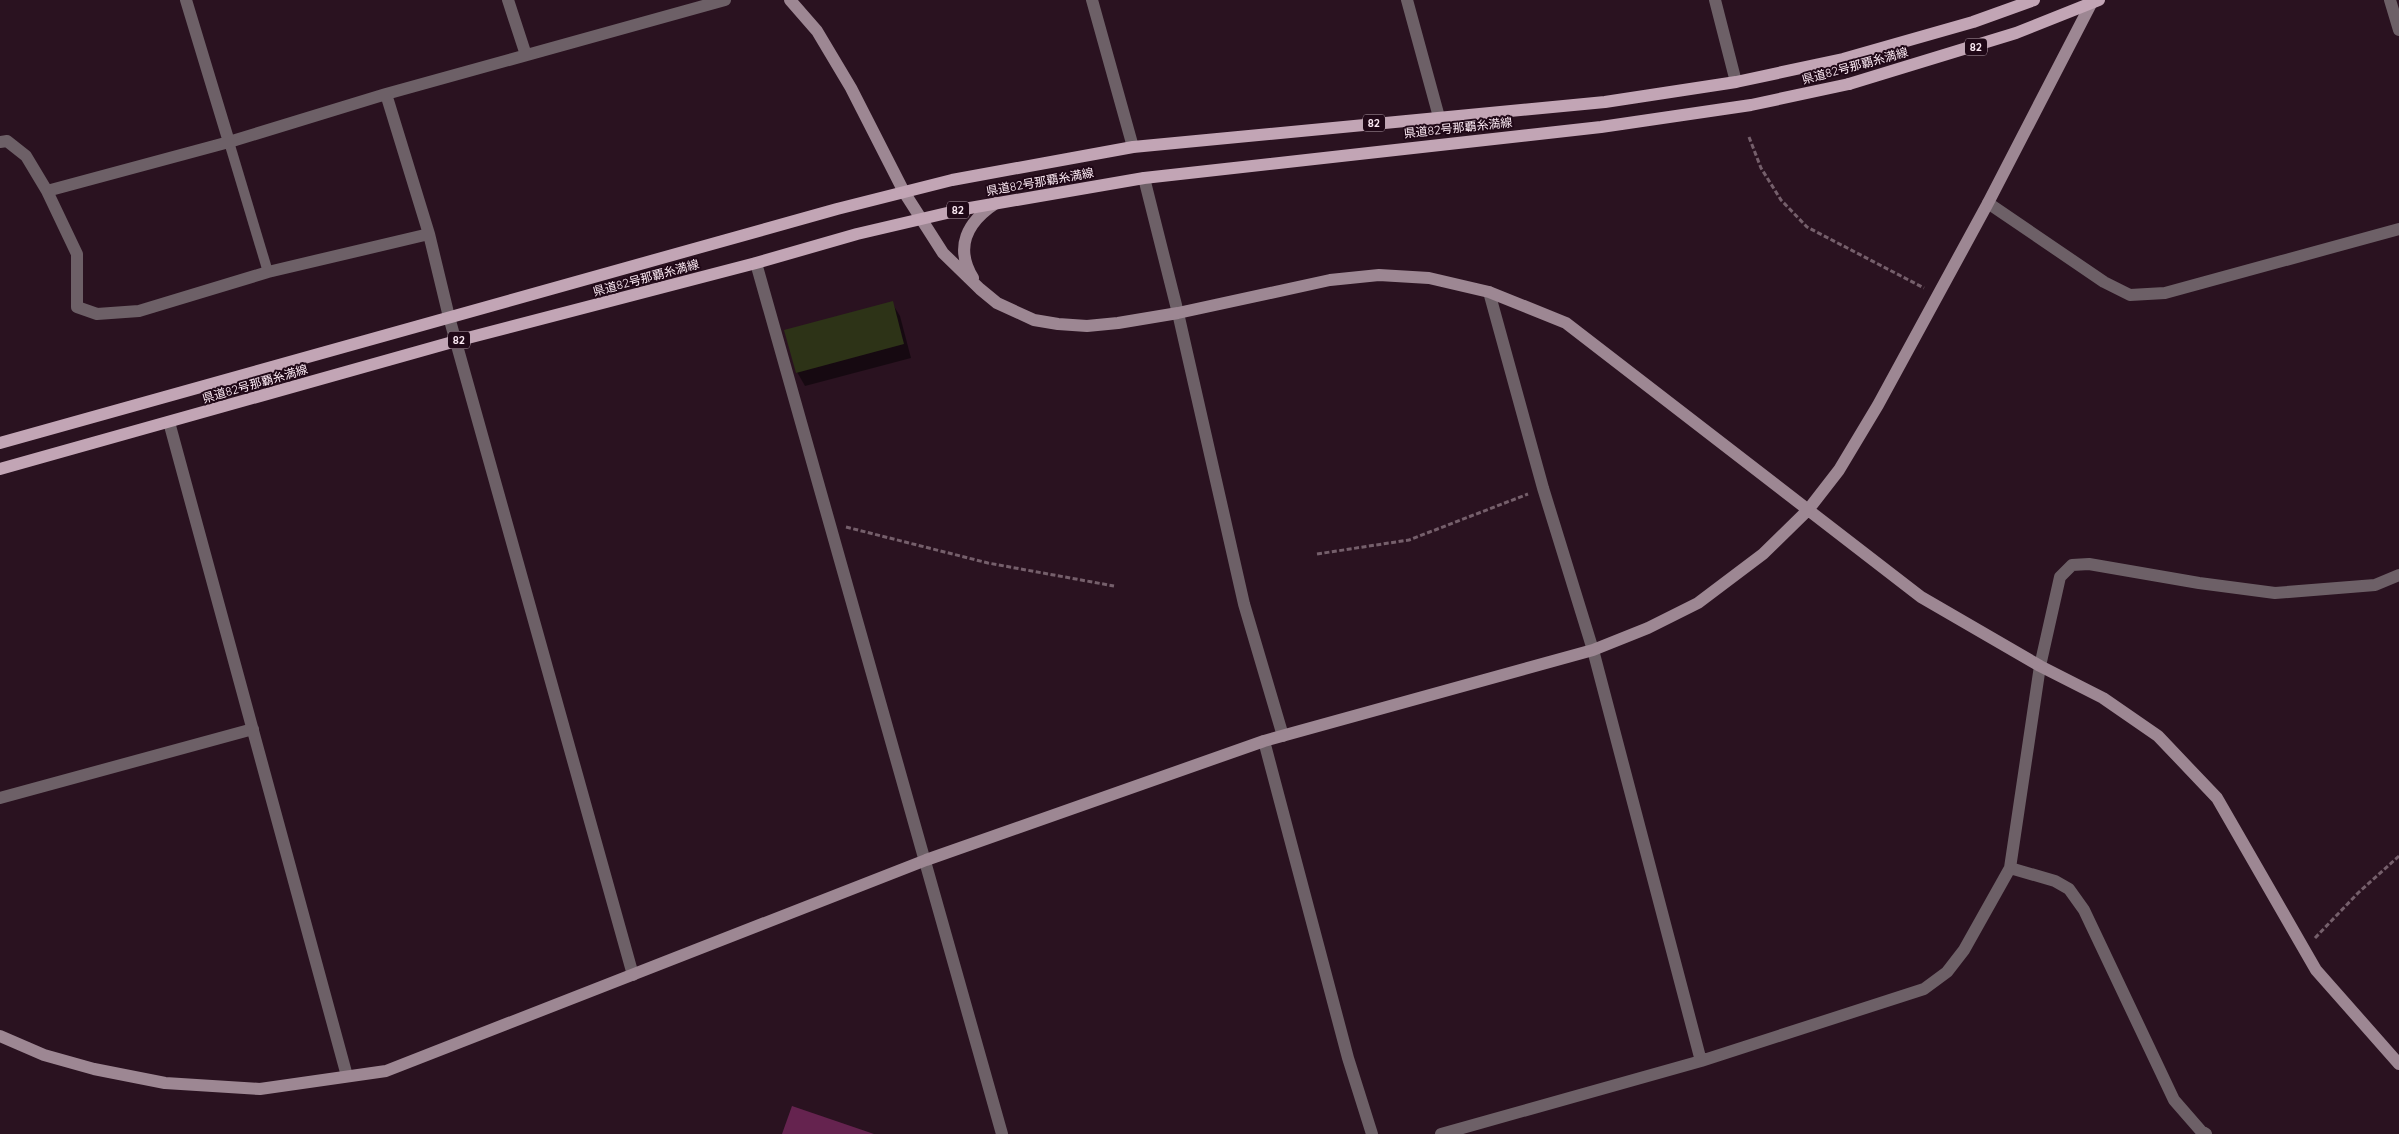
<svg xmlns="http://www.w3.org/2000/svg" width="2399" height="1134" font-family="Quicksand,'Noto Sans JP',sans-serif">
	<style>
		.forest { fill: #65234f }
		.shadow { fill: #0007 }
		.building { fill: #2d3317 }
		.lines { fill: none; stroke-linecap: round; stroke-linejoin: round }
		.path { stroke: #755f6b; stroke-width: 3; stroke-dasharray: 5 2.5; stroke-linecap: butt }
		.lane { stroke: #6d6067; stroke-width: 10 }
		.street { stroke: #6d6067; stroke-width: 12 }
		.secondary { stroke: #9d8793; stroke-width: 12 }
		.primary { stroke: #c2a5b5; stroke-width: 12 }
		.primary-bridge { stroke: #c2a5b5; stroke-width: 12 }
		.labels { text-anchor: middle; stroke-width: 4; stroke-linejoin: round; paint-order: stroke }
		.shield { fill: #200817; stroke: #b9a6b1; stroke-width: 1 }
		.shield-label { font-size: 11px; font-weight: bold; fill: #fbe9f3 }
		.street-label { font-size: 12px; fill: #fbe9f3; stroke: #200817 }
	</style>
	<rect width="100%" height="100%" fill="#2a1220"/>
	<path class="forest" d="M792,1106L874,1134H782Z"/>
	<path class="shadow" d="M892,303L900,316L911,358L805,386L797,372Z"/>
	<path class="building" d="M893,301L904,344L796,373L784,330Z"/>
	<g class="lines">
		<path class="path" d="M1749,137L1761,168L1781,200L1807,227L1924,288
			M846,527L988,563L1114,586
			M1317,554L1409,540L1528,494
			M2315,938L2358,893L2399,856"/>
		<path class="lane" d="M229,142L268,272"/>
		<path class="street" d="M186,0L229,142
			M508,0L526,55
			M1092,0L1133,147
			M1407,0L1439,117
			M1715,0L1736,82
			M2390,0L2399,30
			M386,94L429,234L449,317L633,975
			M0,142L7,141L26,156L47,191L77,254V307L97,314L139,311L268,272L429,234
			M1144,178L1178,313L1244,604L1283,736
			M47,191L229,142L386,94L725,0
			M1988,203L2104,282L2130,295L2165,293L2399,229
			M756,263L1002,1134
			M1489,292L1543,488L1593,650L1701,1061
			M169,422L347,1076
			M1264,741L1348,1058L1372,1134
			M0,798L253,729
			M2010,868L2055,881L2069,889L2084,910L2174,1100L2201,1131L2206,1134
			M1441,1134L1701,1061L1924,989L1947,972L1964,950L2010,868L2040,666L2060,577L2072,565L2089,564L2199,583L2275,593L2375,585L2399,575"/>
		<path class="secondary" d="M790,0L817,31L851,88L904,192L943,253L980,289L997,303L1034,320L1058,324L1087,326L1118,323L1178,313L1330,280L1379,275L1429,278L1489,292L1566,323L1921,597L2040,666L2103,698L2158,736L2217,798L2316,970L2399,1064
			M973,278C954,247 967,222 996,203
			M0,1036L44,1055L94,1069L165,1083L260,1089L386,1071L926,860L1264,741L1593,650L1648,628L1698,603L1763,554L1808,510L1839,470L1878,405L1988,203L2093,0"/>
		<path class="primary" d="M0,443L837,209L952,180L1133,147L1605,102L1736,82L1843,59L1973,22L2034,0
			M0,469L456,341L756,263L857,234L964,209L1144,178L1601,127L1751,105L1849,84"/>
		<path class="primary-bridge" d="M1849,84L2016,33L2099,0"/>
	</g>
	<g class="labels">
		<g class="shield">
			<rect x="1965" y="38.5" width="22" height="17" rx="4"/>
			<rect x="1363" y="114.5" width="22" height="17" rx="4"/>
			<rect x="947" y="201.5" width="22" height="17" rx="4"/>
			<rect x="448" y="331.5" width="22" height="17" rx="4"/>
		</g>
		<g class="shield-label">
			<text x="1976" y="51">82</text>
			<text x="1374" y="127">82</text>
			<text x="958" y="214">82</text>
			<text x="459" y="344">82</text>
		</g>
		<g class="street-label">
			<text transform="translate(1855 66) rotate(-15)" y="4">県道82号那覇糸満線</text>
			<text transform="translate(1458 128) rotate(-6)" y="4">県道82号那覇糸満線</text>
			<text transform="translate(1040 182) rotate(-10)" y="4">県道82号那覇糸満線</text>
			<text transform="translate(646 278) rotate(-15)" y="4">県道82号那覇糸満線</text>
			<text transform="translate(255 384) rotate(-16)" y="4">県道82号那覇糸満線</text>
		</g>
	</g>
</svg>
